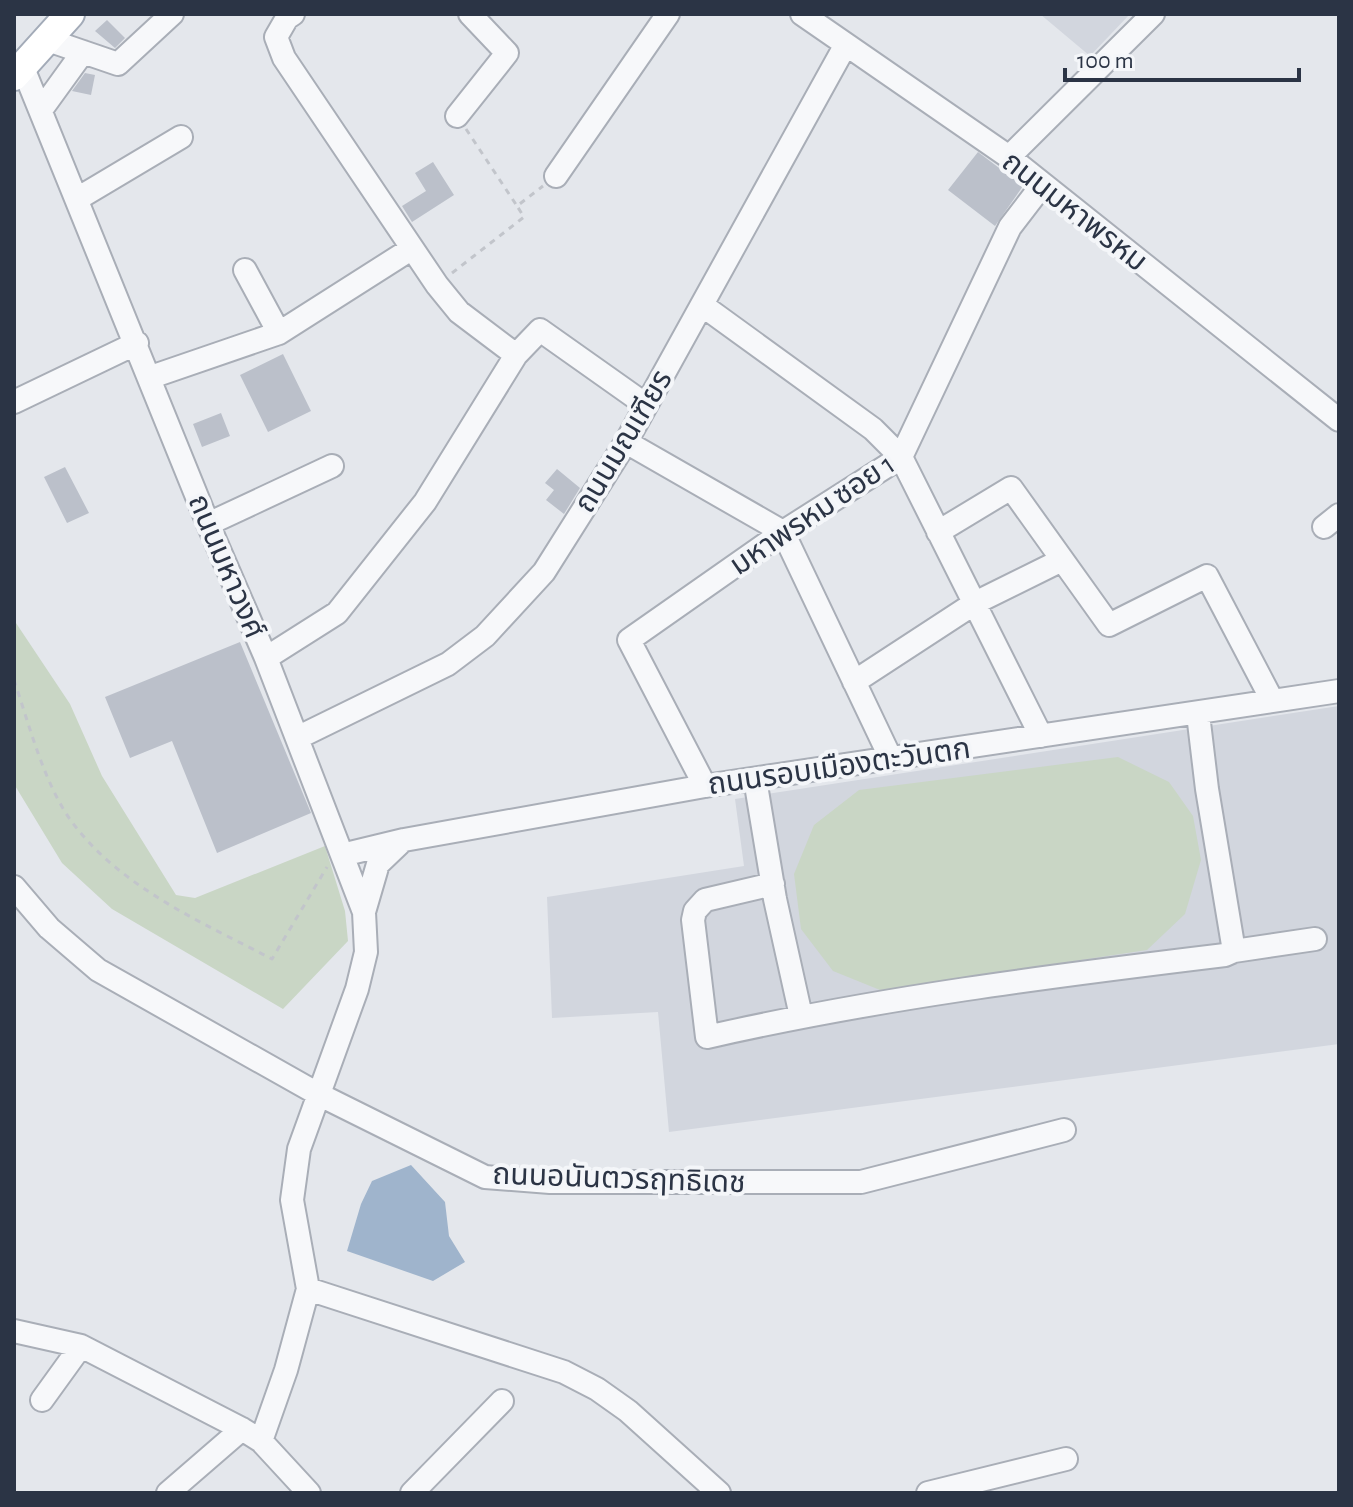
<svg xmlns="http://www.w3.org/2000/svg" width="1353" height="1507" font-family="'Alegreya Sans','Noto Sans Thai',sans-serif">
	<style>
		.built { fill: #d2d6de }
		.green { fill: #c9d6c5 }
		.water { fill: #9fb4cc }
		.building { fill: #bbc0ca }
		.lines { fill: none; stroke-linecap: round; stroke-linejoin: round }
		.minor-casing { stroke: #a9aeb7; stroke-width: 26 }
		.major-casing { stroke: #a3abb8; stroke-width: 32 }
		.path { stroke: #c2c5cb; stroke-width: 3; stroke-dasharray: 6 6; stroke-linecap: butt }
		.minor { stroke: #f7f8fa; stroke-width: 22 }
		.major { stroke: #fff; stroke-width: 28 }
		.labels { text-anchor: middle; stroke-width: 8; stroke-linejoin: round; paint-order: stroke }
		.street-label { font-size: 30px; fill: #2b3445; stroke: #f4f6f9 }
	</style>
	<rect width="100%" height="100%" fill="#e4e7ec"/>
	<path class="built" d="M1040,14H1130L1090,56Z
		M1339,706V1044L669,1132L658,1012L552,1018L547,897L744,866L735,799Z"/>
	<path class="green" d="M14,620L70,704L102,776L176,895L195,898L325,846L345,911L348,941L283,1009L112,909L62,863L14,784Z
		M1118,757L1169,782L1193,816L1201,860L1185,914L1147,950L880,990L833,971L801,929L794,874L814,825L859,790Z"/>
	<path class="water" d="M411,1165L445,1202L449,1236L465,1262L433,1281L347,1251L361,1204L372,1181Z"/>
	<path class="building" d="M107,20L125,38L115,48L95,31Z
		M85,73L95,75L91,95L72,91Z
		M978,152L1023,186L995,226L948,190Z
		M433,162L454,195L412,222L402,206L426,191L415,173Z
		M283,354L311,411L268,432L240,375Z
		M221,413L230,436L202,447L193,424Z
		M65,467L89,513L67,523L44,477Z
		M557,469L580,488L564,514L546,500L554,490L545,483Z
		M240,642L311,813L217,853L172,741L130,758L105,697Z"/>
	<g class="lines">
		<defs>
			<path id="minor" d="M293,14L287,18L276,37L284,58L437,285L459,312L516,355L540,330L646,405
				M802,14L1009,157L1339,420
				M48,40L118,64L172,14
				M23,68L208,524L266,658L364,912L366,952L357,989L299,1149L292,1200L308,1289L286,1370L261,1441
				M41,110L83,52
				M457,116L507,53L470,14
				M1009,157L1153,14
				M556,176L668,14
				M77,199L181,137
				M245,270L279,333
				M702,305L873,429L901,457L1041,736
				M151,377L279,333L411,249
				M14,402L137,343
				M626,442L783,532L891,759
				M208,524L332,466
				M1324,527L1339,515
				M938,532L1011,488L1109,625L1207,576L1272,700
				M266,658L337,613L425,502L516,355
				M854,682L975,603L1062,560
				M1198,714L1207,789L1234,951
				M297,738L448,664L485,636L544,572L626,442L845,46
				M755,779L775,899L801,1016
				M705,786L629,640L783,532L901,457L1010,227L1043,184
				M342,855L404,840L705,786L1339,691
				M773,884L705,900L695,911L693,920L707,1037C878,998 1051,976 1225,955L1234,951L1315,939
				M14,887L49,928L98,970L318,1094L485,1177L550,1182H861L1064,1130
				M364,912L378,864L400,843
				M308,1289L564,1372L597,1389L628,1411L719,1493
				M14,1331L81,1346L242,1429L261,1441L309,1493
				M42,1400L81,1346
				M168,1493L242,1429
				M412,1493L502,1401
				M928,1493L1066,1459"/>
			<path id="major" d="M14,76L70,14"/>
		</defs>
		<use href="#minor" class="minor-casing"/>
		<use href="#major" class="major-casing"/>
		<path class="path" d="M466,129L517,206
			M452,273L524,217L517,206L543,186
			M14,680C30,727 45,788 75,826C124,889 203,923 272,959L327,867"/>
		<use href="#minor" class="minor"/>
		<use href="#major" class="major"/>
	</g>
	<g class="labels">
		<g class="street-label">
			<text transform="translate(1075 211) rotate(38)" y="10">ถนนมหาพรหม</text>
			<text transform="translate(623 441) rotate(-59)" y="10">ถนนมณเฑียร</text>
			<text transform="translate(812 514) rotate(-34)" y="10">มหาพรหม ซอย 1</text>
			<text transform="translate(227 566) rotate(67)" y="10">ถนนมหาวงศ์</text>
			<text transform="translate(839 766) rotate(-8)" y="10">ถนนรอบเมืองตะวันตก</text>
			<text transform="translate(619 1178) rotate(2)" y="10">ถนนอนันตวรฤทธิเดช</text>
		</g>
	</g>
	<rect width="1353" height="1507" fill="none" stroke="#2b3445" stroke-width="32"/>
	<path d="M1065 68v12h234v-12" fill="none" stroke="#2b3445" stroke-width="4"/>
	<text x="1077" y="68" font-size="24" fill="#2b3445" stroke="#f4f6f9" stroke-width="6" paint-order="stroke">100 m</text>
</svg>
